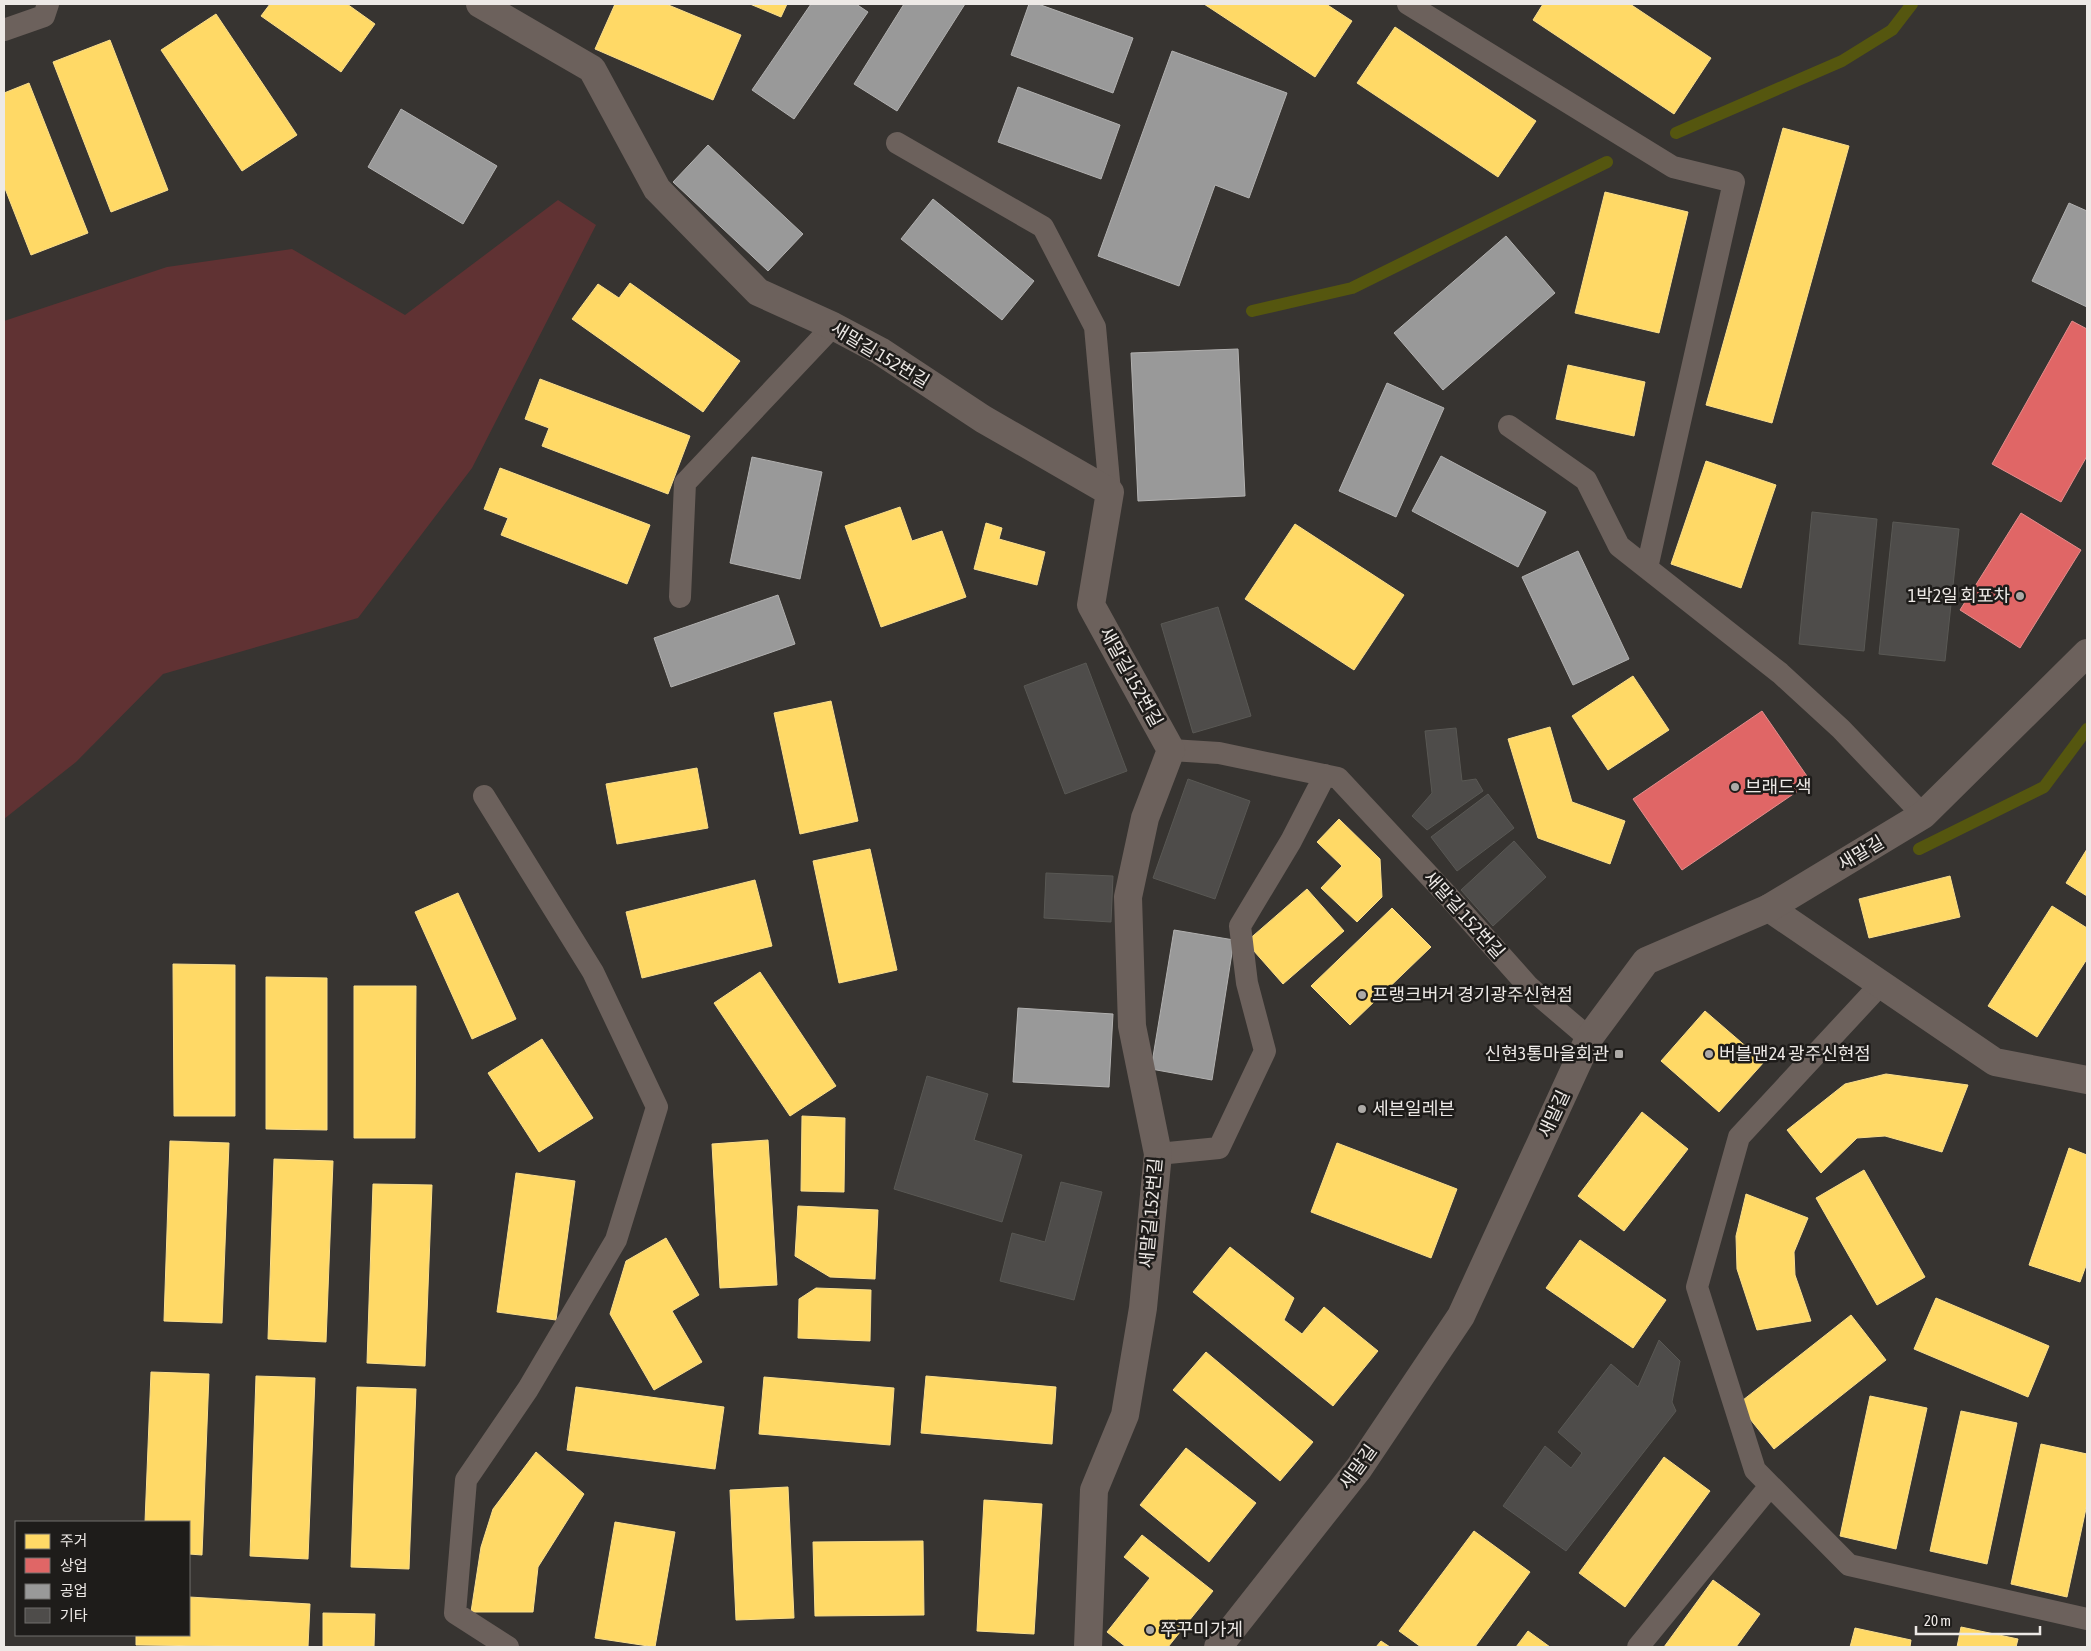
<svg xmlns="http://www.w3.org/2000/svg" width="2091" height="1651" font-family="'Asap Condensed','Noto Sans KR',sans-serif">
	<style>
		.green { fill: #603233 }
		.homes { fill: #ffd966; stroke: #fade8c }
		.shops { fill: #e06666; stroke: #e48d8c }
		.industry { fill: #999; stroke: #b2b1b0 }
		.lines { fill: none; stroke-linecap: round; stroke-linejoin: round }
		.stream { stroke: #55560f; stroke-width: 12 }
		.building { fill: #4e4c4a; stroke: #595854 }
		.service { stroke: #6c615c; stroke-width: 22 }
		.minor { stroke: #6c615c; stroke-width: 28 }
		.tertiary { stroke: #6c615c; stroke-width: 28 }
		.poi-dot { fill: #adaaa7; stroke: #1e1c1a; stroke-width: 2 }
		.labels { text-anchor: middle; stroke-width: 5; stroke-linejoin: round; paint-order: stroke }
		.street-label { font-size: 18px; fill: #ede9e6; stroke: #1e1c1a }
		.poi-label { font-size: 18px; fill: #ede9e6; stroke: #1e1c1a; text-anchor: start }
	</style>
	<rect width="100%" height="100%" fill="#373431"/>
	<path class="green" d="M558,200L596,225L472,468L358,618L163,674L76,762L4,819V321L167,267L292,249L405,315Z"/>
	<path class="homes" d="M270,4H347L375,24L341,72L261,16Z
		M615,4H666L741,35L713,100L595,49Z
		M750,4H787L781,17Z
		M1204,4H1326L1352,21L1315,77Z
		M1543,4H1630L1711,58L1674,114L1533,20Z
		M216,14L297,135L242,171L161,50Z
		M1395,27L1536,121L1498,177L1357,83Z
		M110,40L168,190L111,212L53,62Z
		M29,83L88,233L31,255L4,186V93Z
		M1783,128L1849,146L1772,423L1706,405Z
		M1605,192L1688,212L1659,333L1575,313Z
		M630,283L740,361L703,412L572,319L598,284L619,298Z
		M1568,365L1645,382L1634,436L1556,419Z
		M540,379L690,436L668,494L542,446L549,428L525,419Z
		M1706,461L1776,485L1741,588L1671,564Z
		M500,468L650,525L627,584L501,535L508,518L484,509Z
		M900,507L912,541L942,531L966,597L881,627L845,526Z
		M986,523L1002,528L999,539L1045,552L1037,585L974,569Z
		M1295,524L1404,595L1354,670L1245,599Z
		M1633,676L1669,730L1608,770L1572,716Z
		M831,701L858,821L800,834L774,713Z
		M1550,727L1572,802L1625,821L1610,864L1538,838L1508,739Z
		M697,768L708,828L617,844L606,784Z
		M1339,819L1380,859L1382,897L1357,922L1321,888L1342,866L1317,842Z
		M870,849L897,970L839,983L813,861Z
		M2087,849V896L2066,883Z
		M1950,876L1960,917L1869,938L1859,899Z
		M755,880L772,946L642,978L626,912Z
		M1307,889L1344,931L1283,984L1246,942Z
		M458,893L516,1019L472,1039L415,912Z
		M2052,906L2087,928V959L2037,1037L1988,1006Z
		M1392,908L1431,947L1350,1025L1311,986Z
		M173,964L235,965V1116H174Z
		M760,972L836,1086L790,1116L714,1003Z
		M266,977L327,978V1130L266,1129Z
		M354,986H416L415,1138H354Z
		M1705,1011L1764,1062L1719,1112L1661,1061Z
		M542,1039L593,1118L539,1152L488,1073Z
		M1886,1074L1968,1085L1942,1152L1885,1136L1857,1138L1821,1173L1787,1130L1845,1084Z
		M1642,1112L1688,1149L1624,1231L1578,1196Z
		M802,1116L845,1118L844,1192L801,1191Z
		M768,1140L777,1285L720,1288L712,1144Z
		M170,1141L229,1143L222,1323L164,1321Z
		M1337,1143L1457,1189L1431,1258L1311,1212Z
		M2069,1148L2087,1155V1263L2080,1282L2029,1265Z
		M274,1159L333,1161L326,1342L268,1339Z
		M1864,1170L1925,1277L1877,1305L1816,1198Z
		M516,1173L575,1181L556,1320L497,1312Z
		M373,1184L432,1185L425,1366L367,1363Z
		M1746,1194L1808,1218L1794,1252L1795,1275L1811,1321L1757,1330L1737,1269L1736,1236Z
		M798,1206L878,1210L875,1279L830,1277L795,1256Z
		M666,1238L699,1295L672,1311L702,1362L654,1390L610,1314L626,1261Z
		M1580,1240L1666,1300L1633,1348L1546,1288Z
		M1230,1247L1294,1298L1284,1320L1302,1334L1324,1307L1378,1351L1333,1406L1193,1292Z
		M816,1288L871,1290L870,1341L798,1338L799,1299Z
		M1936,1298L2049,1346L2028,1397L1914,1349Z
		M1851,1315L1886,1360L1774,1449L1738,1404Z
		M1206,1352L1313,1442L1280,1481L1173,1390Z
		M151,1372L209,1374L202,1555L189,1554V1522H145Z
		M256,1376L315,1378L308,1559L250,1556Z
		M926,1376L1056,1387L1052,1444L921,1433Z
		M764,1377L894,1388L890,1445L759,1434Z
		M357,1387L416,1389L409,1569L351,1567Z
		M576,1387L724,1407L715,1469L567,1450Z
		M1870,1396L1927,1408L1896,1549L1840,1536Z
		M1961,1411L2017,1423L1987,1564L1930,1551Z
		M2041,1444L2087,1454V1504L2067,1597L2011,1584Z
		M1186,1448L1256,1503L1209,1562L1140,1505Z
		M536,1452L584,1494L538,1567L533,1612H471L481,1547L493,1509Z
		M1664,1457L1710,1491L1625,1607L1579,1573Z
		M788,1487L794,1618L736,1620L730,1490Z
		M984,1500L1042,1504L1034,1634L977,1631Z
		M615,1522L675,1532L655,1647L595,1638Z
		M1474,1531L1530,1572L1475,1647H1421L1399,1631Z
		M1142,1535L1213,1591L1168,1647H1126L1107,1632L1150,1578L1124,1557Z
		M923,1541L924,1615L815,1616L813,1542Z
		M1713,1580L1760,1614L1736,1647H1664Z
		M189,1597L310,1604L308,1647L136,1645V1635H189Z
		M323,1613L375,1614L374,1647H323Z
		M1961,1627L2018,1639L2016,1647H1957Z
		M1855,1628L1911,1640L1910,1647H1850Z
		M1528,1631L1550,1647H1516Z
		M1381,1641L1390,1647H1376Z"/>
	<path class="shops" d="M2072,321L2087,329V456L2061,502L1992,464Z
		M2021,513L2081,550L2020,648L1960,610Z
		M1762,711L1811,782L1682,870L1633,799Z"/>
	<path class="industry" d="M811,4H856L868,12L794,119L752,90Z
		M904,4H965L897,111L854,84Z
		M1029,4H1038L1133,38L1113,93L1011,55Z
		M1172,51L1287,93L1249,198L1215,185L1179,286L1098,256Z
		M1018,87L1120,125L1101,179L998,142Z
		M401,109L497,166L463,224L368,167Z
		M708,145L803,234L768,271L673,182Z
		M933,199L1034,281L1002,320L901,239Z
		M2069,203L2087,211V307L2032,281Z
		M1506,236L1555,293L1443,390L1394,333Z
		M1238,349L1245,496L1138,501L1131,353Z
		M1387,383L1444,408L1396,517L1339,491Z
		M1441,456L1546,512L1518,567L1412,511Z
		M752,457L822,472L800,579L730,563Z
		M1578,551L1629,659L1573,685L1522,577Z
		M778,595L795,644L671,687L654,638Z
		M1174,930L1234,940L1212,1080L1151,1069Z
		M1018,1008L1113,1014L1109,1087L1013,1082Z"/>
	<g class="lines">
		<path class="stream" d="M1676,133L1842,61L1892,30L1912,4
			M1252,311L1352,288L1607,162
			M1919,849L2044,787L2087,729"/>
	</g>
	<path class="building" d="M1812,512L1877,519L1864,651L1799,644Z
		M1893,522L1959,529L1945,661L1879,654Z
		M1218,607L1251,716L1193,733L1161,624Z
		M1086,663L1127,771L1065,794L1024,686Z
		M1456,728L1462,781L1476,779L1483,791L1427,830L1412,816L1432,793L1425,731Z
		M1188,779L1250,801L1215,899L1153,878Z
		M1488,794L1514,828L1457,871L1431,837Z
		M1514,841L1546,877L1493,926L1461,890Z
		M1046,873L1113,876L1111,922L1044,918Z
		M927,1076L988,1094L974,1140L1022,1155L1002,1222L894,1189Z
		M1061,1182L1102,1192L1074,1300L1000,1281L1012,1233L1045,1242Z
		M1659,1340L1680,1361L1672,1402L1676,1411L1566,1551L1503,1506L1545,1446L1571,1468L1582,1453L1558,1432L1611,1364L1638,1387Z"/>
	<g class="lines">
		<path class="service" d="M1408,4L1673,167L1734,182L1647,568
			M4,30L44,16L48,4
			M897,143L1043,227L1095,327L1110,492
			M1509,426L1586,480L1619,546L1780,673L1841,729L1923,815
			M680,597L685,483L833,326
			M1171,750L1219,753L1338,778L1448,896L1529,987L1589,1038
			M484,796L593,972L657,1107L616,1240L528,1389L466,1480L455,1613L508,1647
			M1881,984L1739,1137L1697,1287L1755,1470L1849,1565L2087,1619
			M1158,1154L1219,1148L1265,1051L1247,983L1240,926L1291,841L1325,775
			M1638,1647L1770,1486"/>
		<path class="minor" d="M480,4L592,69L657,189L758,292L833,326L880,351L983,419L1110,492L1091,605L1171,750L1145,818L1128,897L1132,1026L1158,1154L1143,1308L1125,1415L1094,1490L1088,1647
			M1769,908L1995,1062L2087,1080"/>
		<path class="tertiary" d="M1218,1647L1359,1468L1461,1316L1589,1038L1646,961L1769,908L1923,815L2087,653"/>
	</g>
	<g class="poi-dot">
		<circle cx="2020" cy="596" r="5"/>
		<circle cx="1735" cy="787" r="5"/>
		<circle cx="1362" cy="995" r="5"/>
		<rect x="1614" y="1049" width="10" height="10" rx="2.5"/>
		<circle cx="1709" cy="1054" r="5"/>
		<circle cx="1362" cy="1109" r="5"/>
		<circle cx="1150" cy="1630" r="5"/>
	</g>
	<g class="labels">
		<g class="street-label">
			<text transform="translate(880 355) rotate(31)" y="6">새말길 152번길</text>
			<text transform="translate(1131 677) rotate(61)" y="6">새말길 152번길</text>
			<text transform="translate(1861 853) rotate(-31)" y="6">새말길</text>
			<text transform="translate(1464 915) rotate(48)" y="6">새말길 152번길</text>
			<text transform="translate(1554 1114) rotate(-65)" y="6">새말길</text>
			<text transform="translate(1151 1213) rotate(-85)" y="6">새말길 152번길</text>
			<text transform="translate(1358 1467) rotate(-54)" y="6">새말길</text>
		</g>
		<g class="poi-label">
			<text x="2010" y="602" text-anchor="end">1박2일 회포차</text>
			<text x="1745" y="793">브래드색</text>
			<text x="1372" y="1001">프랭크버거 경기광주신현점</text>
			<text x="1609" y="1060" text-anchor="end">신현3통마을회관</text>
			<text x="1719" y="1060">버블맨24 광주신현점</text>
			<text x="1372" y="1115">세븐일레븐</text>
			<text x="1160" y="1636">쭈꾸미가게</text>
		</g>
	</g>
	<rect width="2091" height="1651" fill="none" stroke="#ede9e6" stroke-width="10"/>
	<rect x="15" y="1521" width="175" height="115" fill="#1e1c1a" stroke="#716e6c"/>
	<rect x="25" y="1534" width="25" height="15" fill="#ffd966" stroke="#716e6c"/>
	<text x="60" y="1546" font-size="15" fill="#ede9e6">주거</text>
	<rect x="25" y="1558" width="25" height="15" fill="#e06666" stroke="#716e6c"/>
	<text x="60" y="1571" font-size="15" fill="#ede9e6">상업</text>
	<rect x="25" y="1584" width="25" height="15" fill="#999999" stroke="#716e6c"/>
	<text x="60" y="1596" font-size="15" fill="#ede9e6">공업</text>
	<rect x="25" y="1608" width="25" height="15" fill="#4e4c4a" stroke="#716e6c"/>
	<text x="60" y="1621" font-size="15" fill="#ede9e6">기타</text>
	<path d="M1916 1626v8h124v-8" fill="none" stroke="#ede9e6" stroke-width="2.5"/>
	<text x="1924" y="1626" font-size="15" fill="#ede9e6" stroke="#1e1c1a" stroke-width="4" paint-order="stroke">20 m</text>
</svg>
